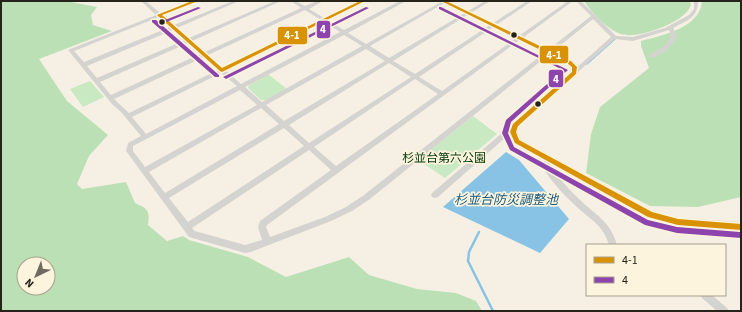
<svg xmlns="http://www.w3.org/2000/svg" width="742" height="312" font-family="'Source Sans 3','Noto Sans JP',sans-serif">
	<style>
		.green { fill: #c9e9c2 }
		.forest { fill: #bce0b6; fill-rule: evenodd }
		.water { fill: #88c3e5 }
		.lines { fill: none; stroke-linecap: round; stroke-linejoin: round }
		.stream-far1 { stroke: #88c3e5; stroke-width: 1.5 }
		.stream { stroke: #88c3e5; stroke-width: 2.5 }
		.minor { fill: #d5d3d0; fill-rule: evenodd }
		.tertiary { fill: #d5d3d0; fill-rule: evenodd }
		.bus-1-casing { stroke: #fdf4dd; stroke-width: 3 }
		.bus-2-casing { stroke: #fdf4dd; stroke-width: 3 }
		.bus-1 { fill: #d89204; fill-rule: evenodd }
		.bus-2 { fill: #8e44ad; fill-rule: evenodd }
		.bus-dot { fill: #26231a; stroke: #fdf4dd; stroke-width: 1.5 }
		.labels { text-anchor: middle; stroke-width: 3.5; stroke-linejoin: round; paint-order: stroke }
		.park-label { font-size: 12px; fill: #03370c; stroke: #fdf4dd }
		.water-label { font-size: 13px; font-style: italic; fill: #1a5b80; stroke: #fdf4dd }
		.line-badge { stroke: #fdf4dd; stroke-width: 1.5 }
		.badge-label { font-size: 11px; text-anchor: middle; font-weight: bold; fill: #fff }
	</style>
	<rect width="100%" height="100%" fill="#f6f0e4"/>
	<path class="green" d="M268,74L287,89L267,100H261L248,88L249,85Z
		M90,81L104,97L83,107L70,89Z
		M473,116L497,134L445,178L418,160Z"/>
	<path class="forest" d="M1,1H66L97,7L91,15L93,25L112,31L39,59L67,101L108,135L89,156L77,184L82,189L126,182L135,203C148,209 150,210 148,225L167,241L183,236L189,240L248,257L286,277L349,257L369,275L417,289L456,293L476,301L482,311H1ZM24,264H48V288H24Z
		M584,1H689L691,4C688,22 636,40 621,34C607,29 592,13 584,1Z
		M702,1H741V197L698,207L650,206L586,173L591,134L600,107L649,68L641,46V41C663,35 700,28 702,1Z"/>
	<path class="water" d="M506,152L519,160L569,219L540,253L443,207Z"/>
	<g class="lines">
		<path class="stream-far1" d="M587,64L616,38"/>
		<path class="stream" d="M479,232L469,252L468,261L493,311"/>
		<path class="minor" d="M141,1H146L160,13L192,1H198L163,16L174,25L233,1H239L177,28L189,38L275,1H281L192,41L205,52L301,8L291,1H296L305,6L317,1H323L309,9L344,30L400,1H406L348,33L366,44L443,1H448L370,46L389,58L485,1H490L393,61L415,74L527,1H532L419,77L442,91L568,1H573L267,225L266,227L270,237L325,217L346,207L364,195L591,16L576,1H581L616,36L633,37L665,28L689,15L694,9V1H698C698,18 686,21 673,28L677,36C671,48 663,54 651,58L648,56C659,49 665,48 671,36L669,30L633,41L615,39L578,72H574V70L611,37L593,19L370,199L352,211L331,221L251,252L245,253L189,237L126,151L128,143L141,136L121,112L112,104L68,50L156,15ZM305,10L340,32L241,84L208,55ZM159,17L170,27L84,62L74,51ZM173,30L185,40L97,78L87,66ZM344,35L362,46L262,102L245,87ZM188,43L200,54L111,95L100,82ZM366,49L385,61L284,121L266,105ZM204,57L218,70L129,113L114,99ZM389,63L411,77L309,143L289,125ZM221,73L237,86L146,134L132,117ZM415,79L438,94L336,166L314,147ZM240,90L257,105L145,167L133,151V146ZM261,108L279,124L165,193L149,172ZM284,128L304,146L188,222L169,198ZM309,150L331,170L260,221L258,227L262,240L245,245L195,231L192,228Z
			M513,130L516,132L515,134L506,137L438,197L435,198L432,197L431,195L432,193L502,133Z
			M548,155L550,156L552,158L550,166L551,168C560,178 568,189 578,198C595,215 610,220 617,245H609C604,227 593,221 579,209C567,198 550,181 542,166L546,156Z
			M700,295H712L727,308L729,311H717L702,298Z"/>
		<path class="tertiary" d="M358,1H366L225,72H222L218,70Z
			M440,1H448L572,60L579,67L577,75L519,126L517,132L520,139L652,211L678,218L741,222V232L678,226L646,218L514,143L509,132L512,123L570,72L571,68L566,64Z"/>
		<defs>
			<path id="bus-1" d="M192,1H198L162,15L222,68L360,1H365L222,72L220,71L157,15Z
				M441,1H446L571,61L577,67L576,74L518,126L516,132L519,140L652,212L678,219L741,224V230L678,225L648,217L515,143L510,132L513,124L572,72V67L567,63Z"/>
			<path id="bus-2" d="M198,7L201,8L164,23L160,22Z
				M366,7L369,8L228,78L226,79L223,77Z
				M439,7H441L568,70L511,122L508,133L514,147L648,220L677,227L740,232H741V238L677,233L645,225L510,150L502,133L506,120L563,70L439,9Z
				M152,20H156L219,75V77H215L152,22Z"/>
		</defs>
		<use href="#bus-1" class="bus-1-casing"/>
		<use href="#bus-2" class="bus-2-casing"/>
		<use href="#bus-1" class="bus-1"/>
		<use href="#bus-2" class="bus-2"/>
	</g>
	<g class="bus-dot">
		<circle cx="162" cy="22" r="3.5"/>
		<circle cx="514" cy="35" r="3.5"/>
		<circle cx="538" cy="104" r="3.5"/>
	</g>
	<g class="labels">
		<g class="park-label">
			<text x="444" y="162">杉並台第六公園</text>
		</g>
		<g class="water-label">
			<text x="506" y="204">杉並台防災調整池</text>
		</g>
	</g>
	<g class="line-badge">
		<rect x="316" y="20" width="15" height="19" rx="4" fill="#8e44ad"/>
		<rect x="277" y="26" width="31" height="19" rx="4" fill="#d89204"/>
		<rect x="539" y="45" width="30" height="19" rx="4" fill="#d89204"/>
		<rect x="548" y="69" width="16" height="19" rx="4" fill="#8e44ad"/>
	</g>
	<g class="badge-label">
		<text x="323" y="33">4</text>
		<text x="292" y="39">4-1</text>
		<text x="554" y="59">4-1</text>
		<text x="556" y="83">4</text>
	</g>
	<rect width="742" height="312" fill="none" stroke="#26231a" stroke-width="4"/>
	<rect x="586" y="244" width="140" height="52" fill="#fdf4dd" stroke="#a7a08f"/>
	<rect x="594" y="257" width="20" height="6" fill="#d89204" stroke="#a7a08f"/>
	<text x="622" y="264" font-size="12" fill="#26231a">4-1</text>
	<rect x="594" y="277" width="20" height="6" fill="#8e44ad" stroke="#a7a08f"/>
	<text x="622" y="284" font-size="12" fill="#26231a">4</text>
	<g transform="translate(36 276) rotate(223)"><circle r="19" fill="#fdf4dd" stroke="#a7a08f"/>
	<path d="M0-3L7 15L0 10L-7 15Z" fill="#6f6b61"/>
	<text y="-6" font-size="11" font-weight="bold" text-anchor="middle" fill="#26231a">N</text>
	</g>
</svg>
